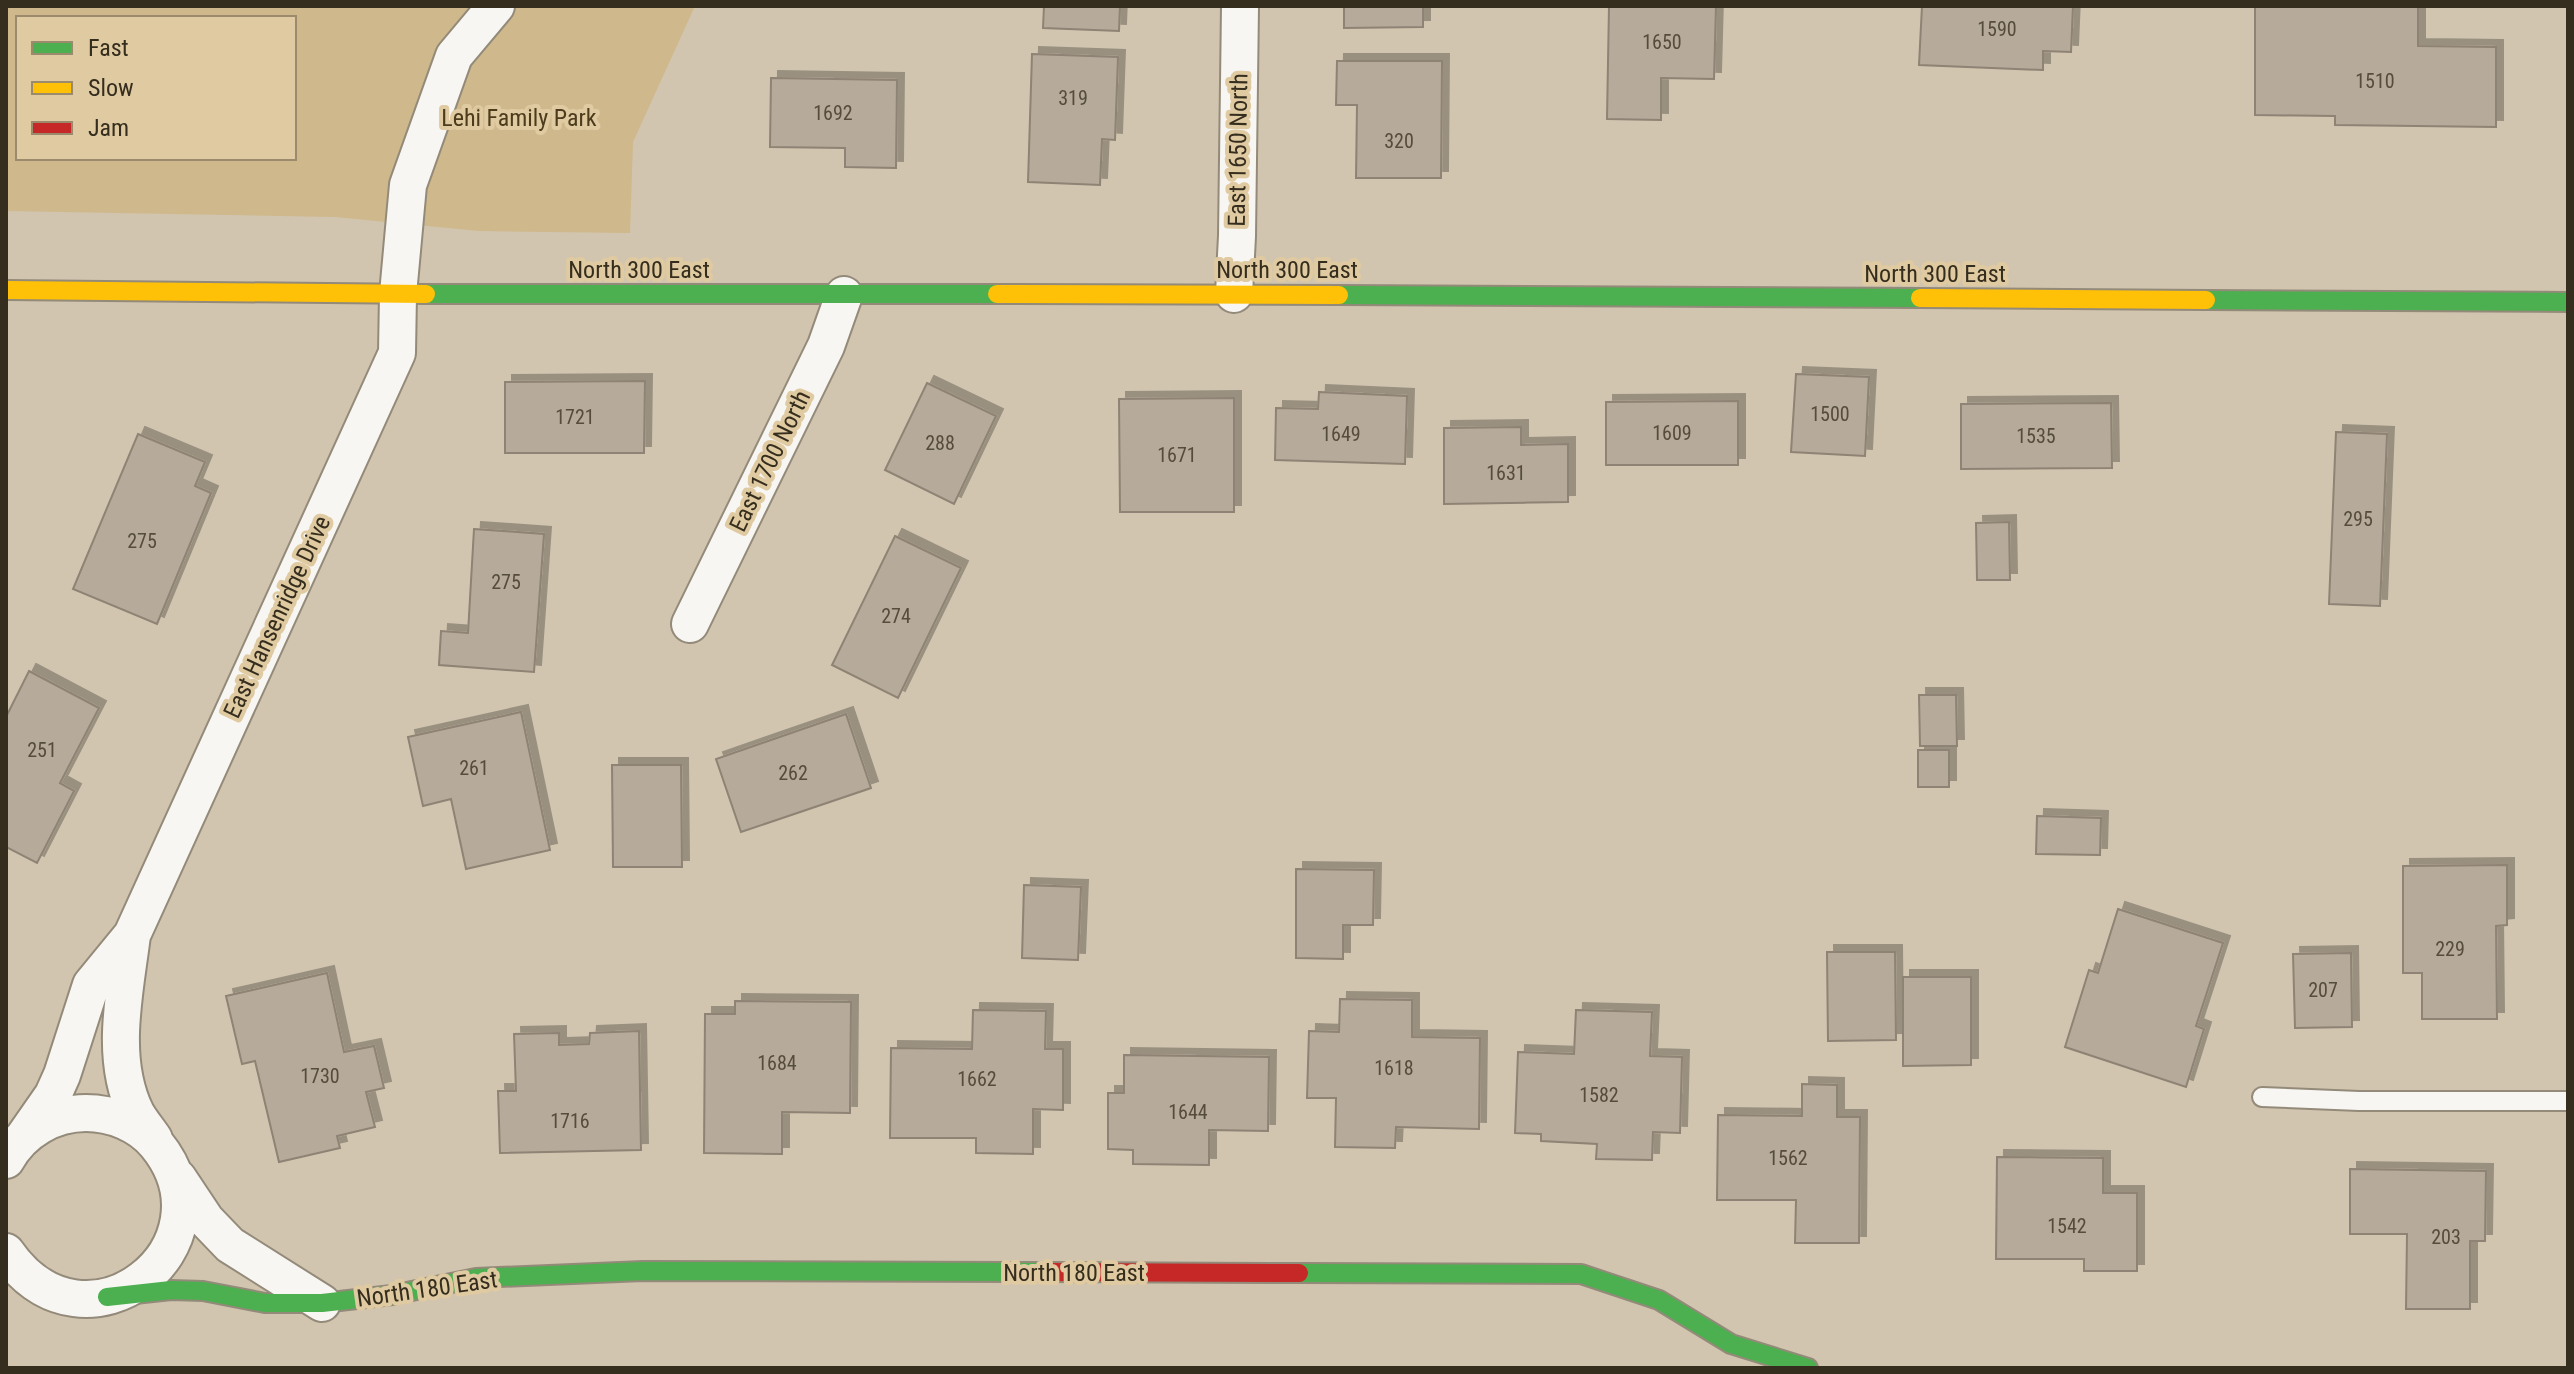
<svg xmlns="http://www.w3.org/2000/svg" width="2574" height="1374" font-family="'Roboto Condensed',sans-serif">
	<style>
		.green { fill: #cfb88b; fill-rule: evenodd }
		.building { fill: #b6aa9a; stroke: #8e8374; stroke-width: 2; filter: url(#shadow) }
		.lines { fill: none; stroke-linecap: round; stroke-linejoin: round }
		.lane-casing { stroke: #938a79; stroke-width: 22 }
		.street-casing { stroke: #938a79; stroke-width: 40 }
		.fast-casing { stroke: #938a79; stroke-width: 22 }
		.slow-casing { stroke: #938a79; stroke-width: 22 }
		.jam-casing { stroke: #938a79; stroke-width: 22 }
		.lane { stroke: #f8f6f3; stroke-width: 18 }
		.street { stroke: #f8f6f3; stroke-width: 36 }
		.fast { stroke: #4caf50; stroke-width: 18 }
		.slow { stroke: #ffc107; stroke-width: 18 }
		.jam { stroke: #c62828; stroke-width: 18 }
		.labels { text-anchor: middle; stroke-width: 8; stroke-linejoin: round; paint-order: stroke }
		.number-label { font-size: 20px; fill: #554c3c }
		.park-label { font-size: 24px; fill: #4c3c1c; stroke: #dfcaa1 }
		.street-label { font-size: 24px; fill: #352d1d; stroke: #dfcaa1 }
	</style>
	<defs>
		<filter id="shadow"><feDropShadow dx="7" dy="-7" stdDeviation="0" flood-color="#0004"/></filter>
	</defs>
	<rect width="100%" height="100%" fill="#d1c5af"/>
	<path class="green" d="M6,6H695L633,142L630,233L479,231L335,217L6,211ZM18,18H294V158H18Z"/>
	<path class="building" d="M1044,6H1120L1119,31L1043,28Z
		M1344,6H1423V27L1344,28Z
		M1609,6H1716L1714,79L1661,78V120L1607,119Z
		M1922,6H2073L2071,52L2043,51V70L1919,65Z
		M2255,6H2418V46L2496,47V127L2335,125V116L2255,115Z
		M1032,54L1118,57L1115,140L1102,139L1100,185L1028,182Z
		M1337,61H1442L1441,178H1356L1357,105H1336Z
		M771,78L897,80L896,168L845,167V148L770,147Z
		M1796,374L1869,377L1865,456L1791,452Z
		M645,381L644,453H505V382Z
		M927,383L996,416L954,504L885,470Z
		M1319,392L1407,396L1405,464L1275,460L1276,408L1318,409Z
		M1234,398V512H1120L1119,399Z
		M1738,401V465H1606V402Z
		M2111,403L2112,468L1961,469V404Z
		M1521,427V445L1568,444V502L1444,504V428Z
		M2336,432L2387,434L2380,606L2329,604Z
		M138,434L205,462L195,486L211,493L157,624L73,589Z
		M2009,522L2010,580H1977L1976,523Z
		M474,529L544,534L534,672L439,665L441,631L468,633Z
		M895,536L961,568L898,698L832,665Z
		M29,671L99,708L60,783L74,791L37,863L6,847V717Z
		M1919,695H1956L1957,746H1920Z
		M521,712L550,850L466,869L451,799L423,806L408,737Z
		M846,714L871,788L741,832L716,759Z
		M1918,750H1949V787H1918Z
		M612,765H681L682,867H613Z
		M2037,816L2101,818L2100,855L2036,854Z
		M2507,865V925L2496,926L2497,1019H2422V973H2403V866Z
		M1296,869L1374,870L1373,925H1343V959L1296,958Z
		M1024,885L1081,887L1078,960L1022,958Z
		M2118,909L2223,943L2196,1026L2204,1029L2186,1087L2065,1047L2089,970L2098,973Z
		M1827,952H1895L1896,1040L1828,1041Z
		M2351,953L2352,1027L2295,1028L2293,954Z
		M327,973L344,1052L374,1046L384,1088L366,1092L375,1127L337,1136L340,1148L279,1162L255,1061L242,1064L226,996Z
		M1903,977H1971V1065L1903,1066Z
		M1340,999L1412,1000V1037L1480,1038L1479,1129L1396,1127L1395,1148L1335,1147L1336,1098H1307L1309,1031L1339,1032Z
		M735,1001L851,1002L850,1113L782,1112V1154L704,1153L705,1014H735Z
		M973,1010L1046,1011L1045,1049H1063V1110L1033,1109V1154L976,1153V1138H890L891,1048L972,1049Z
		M1576,1010L1652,1012L1650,1056L1682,1057L1680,1133L1653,1132L1652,1160L1596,1159L1597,1144L1541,1141V1134L1515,1133L1518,1052L1574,1054Z
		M639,1031L641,1150L500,1153L498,1091H516L514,1034L559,1033V1045L589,1044L590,1033Z
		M1124,1055L1269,1057L1268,1131L1209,1130V1165L1133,1164V1150L1108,1149V1093H1124Z
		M1802,1084L1837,1085V1117H1860L1859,1243H1795L1796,1200H1717L1718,1115L1802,1116Z
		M1997,1157L2103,1158V1193H2137V1271H2084V1259H1996Z
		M2350,1169L2486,1171L2485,1241H2470V1309H2406L2407,1234H2350Z"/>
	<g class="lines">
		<defs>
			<path id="lane" d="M2262,1097L2359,1101H2568"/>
			<path id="street" d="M1234,294L1237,236L1240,6
				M690,624L826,346L844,295
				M132,935C125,992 109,1058 136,1113C141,1122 148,1130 154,1139
				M23,1138L53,1095L62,1075L91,985L132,935L397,353L398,294L408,185L454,56L496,6
				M6,1160C22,1131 53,1113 86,1113C112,1113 139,1124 156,1144C239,1245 86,1368 6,1252
				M178,1178L206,1220L230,1245L322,1303"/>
			<path id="fast" d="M426,294H997
				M1339,295L1920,298
				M2206,300L2568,302
				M1299,1273L1581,1274L1659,1300L1731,1344L1808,1368
				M107,1297L171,1290L203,1291L265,1303H322L392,1295L476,1278L643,1271L1044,1272"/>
			<path id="slow" d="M6,290L426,294
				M997,294L1339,295
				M1920,298L2206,300"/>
			<path id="jam" d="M1044,1272L1299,1273"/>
		</defs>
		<use href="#lane" class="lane-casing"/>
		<use href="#street" class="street-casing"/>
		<use href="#fast" class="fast-casing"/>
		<use href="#slow" class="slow-casing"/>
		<use href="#jam" class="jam-casing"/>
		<use href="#lane" class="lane"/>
		<use href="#street" class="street"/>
		<use href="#fast" class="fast"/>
		<use href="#slow" class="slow"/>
		<use href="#jam" class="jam"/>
	</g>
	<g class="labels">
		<g class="number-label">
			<text x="1997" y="36">1590</text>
			<text x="1662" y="49">1650</text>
			<text x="2375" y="88">1510</text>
			<text x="1073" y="105">319</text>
			<text x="833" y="120">1692</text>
			<text x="1399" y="148">320</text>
			<text x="1830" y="421">1500</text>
			<text x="575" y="424">1721</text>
			<text x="1672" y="440">1609</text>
			<text x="1341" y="441">1649</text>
			<text x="2036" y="443">1535</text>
			<text x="940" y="450">288</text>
			<text x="1177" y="462">1671</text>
			<text x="1506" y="480">1631</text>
			<text x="2358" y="526">295</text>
			<text x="142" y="548">275</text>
			<text x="506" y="589">275</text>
			<text x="896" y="623">274</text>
			<text x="42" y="757">251</text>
			<text x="474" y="775">261</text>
			<text x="793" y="780">262</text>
			<text x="2450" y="956">229</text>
			<text x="2323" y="997">207</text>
			<text x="777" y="1070">1684</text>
			<text x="1394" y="1075">1618</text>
			<text x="320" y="1083">1730</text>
			<text x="977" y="1086">1662</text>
			<text x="1599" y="1102">1582</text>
			<text x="1188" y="1119">1644</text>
			<text x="570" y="1128">1716</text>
			<text x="1788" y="1165">1562</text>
			<text x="2067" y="1233">1542</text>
			<text x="2446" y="1244">203</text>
		</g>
		<g class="park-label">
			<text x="519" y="126">Lehi Family Park</text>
		</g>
		<g class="street-label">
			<text transform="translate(1238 150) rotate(-89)" y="8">East 1650 North</text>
			<text x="639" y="278">North 300 East</text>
			<text x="1287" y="278">North 300 East</text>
			<text x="1935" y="282">North 300 East</text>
			<text transform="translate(770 461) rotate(-64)" y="8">East 1700 North</text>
			<text transform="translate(277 617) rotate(-65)" y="8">East Hansenridge Drive</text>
			<text x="1074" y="1281">North 180 East</text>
			<text transform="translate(427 1289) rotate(-8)" y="8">North 180 East</text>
		</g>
	</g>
	<rect width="2574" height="1374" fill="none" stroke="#352d1d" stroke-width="16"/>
	<rect x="16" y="16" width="280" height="144" fill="#dfcaa1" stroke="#9b8b6c" stroke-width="2"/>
	<rect x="32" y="42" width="40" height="12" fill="#4caf50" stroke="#9b8b6c" stroke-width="2"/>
	<text x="88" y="56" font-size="24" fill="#352d1d">Fast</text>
	<rect x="32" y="82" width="40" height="12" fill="#ffc107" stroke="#9b8b6c" stroke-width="2"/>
	<text x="88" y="96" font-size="24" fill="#352d1d">Slow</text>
	<rect x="32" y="122" width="40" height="12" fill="#c62828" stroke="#9b8b6c" stroke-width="2"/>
	<text x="88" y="136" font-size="24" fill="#352d1d">Jam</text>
</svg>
